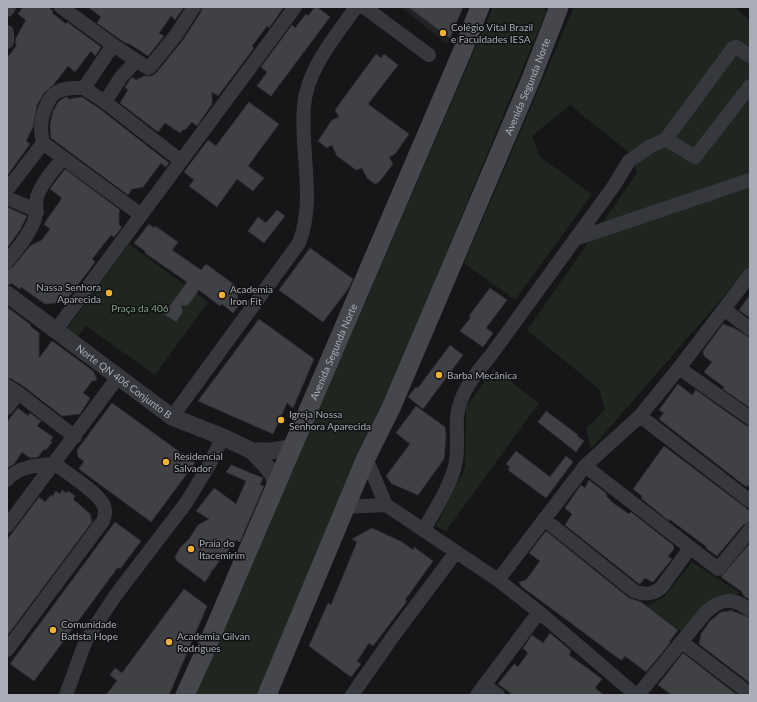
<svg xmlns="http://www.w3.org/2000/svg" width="757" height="702" font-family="Lato,sans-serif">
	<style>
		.built { fill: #222225 }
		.green { fill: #1e261f }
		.building { fill: #404145; stroke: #303034 }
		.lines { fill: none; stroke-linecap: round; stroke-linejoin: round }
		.minor { stroke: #37383d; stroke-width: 14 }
		.tertiary { stroke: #37383d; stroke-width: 17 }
		.secondary { stroke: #45474d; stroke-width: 19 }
		.poi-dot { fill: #f2b134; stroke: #111113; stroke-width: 1.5 }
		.labels { text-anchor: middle; stroke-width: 3; stroke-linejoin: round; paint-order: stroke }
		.poi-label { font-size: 10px; fill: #a8adb8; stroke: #111113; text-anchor: start }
		.street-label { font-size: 10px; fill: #a8adb8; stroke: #111113 }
		.park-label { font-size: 10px; fill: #7fa381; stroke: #111113 }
	</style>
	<rect width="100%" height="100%" fill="#161618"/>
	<path class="built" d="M401,7H463L447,44Z"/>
	<path class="green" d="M493,7H544L546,12L263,695H195Z
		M574,7H735L750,21V266L591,449L586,429L605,409L599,389L527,330L637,173L631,154L570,105L532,136L540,157L592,194L515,300L464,263Z
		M129,244L208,302L155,375L86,326L77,338L66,330Z
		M494,369L539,403L446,531L436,526L465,468L466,407Z
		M692,562L740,593L736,596L720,594L684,633L647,606L664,597Z"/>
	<path class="building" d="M23,7H48L53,11L52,13L66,24L67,22L101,47L95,56L91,51L75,72L68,66L54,84L44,93L37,105L33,127L26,141L30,144L7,176V58L17,45L15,43L16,38L26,20L18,14Z
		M88,7H184L175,20L171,16L159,33L164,36L148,56L128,43L127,44L118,38L97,23L101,17Z
		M202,7H284L269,28L267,26L252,46L254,48L218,96L212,92V104L197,126L192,122L185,130L184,129L180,133L165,123L158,132L120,103L128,90L125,87L132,77L136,80L144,76H152L157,72L183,40L201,12Z
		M315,7H317L330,17L271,96L257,86L267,72L261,67L292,25L295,28L306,14L308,16Z
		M408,7H463L450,38Z
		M376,54L381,58L384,54L398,65L368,104L409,134L395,154L389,157L393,164L379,182L375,184L367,178L362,168L356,170L337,156L332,145L327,148L318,141L332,120L339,117L335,110Z
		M66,97H67L69,99L82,97L100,109L169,163L166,167L161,163L143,187L132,189L128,195L51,138L50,125L53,111L59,101Z
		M249,102L279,124L248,166L264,178L253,191L237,179L217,207L189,186L194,180L184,172L208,140L216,146Z
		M65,169L120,210L119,213V225L122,227L114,237L111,235L92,259L95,262L65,302L45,304L21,287L20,289L11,283L10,285L7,284V270L13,267L30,246L42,240L50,229L44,224L62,198L50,189Z
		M7,207L27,216L20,230L7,248Z
		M277,210L285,216L264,243L248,231L258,217L266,223Z
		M149,224L154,228L155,226L161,230L178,242L172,250L201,270L206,264L236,286L239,305L233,313L222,304L220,306L199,290L188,305L181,306L183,312L176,322L164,314L187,282L145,253V251L134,243Z
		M310,248L353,279L348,289L323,322L279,290Z
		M490,288L507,300L486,328L493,333L483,347L460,331L471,317L469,316Z
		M750,295V318L739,310Z
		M7,307L31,325L30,326L39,333V358L52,341L93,371L97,380L92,381L83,393L90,398L80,414L62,416L23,386L12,379L7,378Z
		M259,319L314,359L293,408L287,403L273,434L198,401Z
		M723,324L734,328L750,338V408L723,389L724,387L704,372L712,362L704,356L703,351Z
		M450,345L463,355L423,409L408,397L416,387L418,388Z
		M678,384L692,395L696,390L745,425L750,426V486H745L659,419L664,413L659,410Z
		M112,403L195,463L151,522L79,469L84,461L78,457L77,450Z
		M416,406L445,427L446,437L444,459L418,495L392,484L386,476L410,444L396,433Z
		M18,408L28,416L30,413L41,421L37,426L53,437L50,441L52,442L46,450L44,449L38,457L30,458L22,452L14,464L7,468V422Z
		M546,411L578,435L577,436L584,441L576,452L538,422Z
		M664,446L750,511V522L743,525L717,556L706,548L707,547L669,519V521L641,498L642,496L633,489Z
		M516,451L550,477L566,456L573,462L546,498L508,470L510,467L506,464Z
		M231,465L263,478L260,485L264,486L240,542L236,540L228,551L220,560L213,570L211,571V573L205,582L177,561L175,557L180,548L189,539L198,525L209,519L196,511L214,488L236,504L246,481L226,472Z
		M589,480L607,494L606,496L613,503L629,514L631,512L673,545L674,549L668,556L672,559L653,582L645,578L640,584L638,583L565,525L572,514L565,508L581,485L585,488Z
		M62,490L66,493L68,491L75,496L73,499L90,514L92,522L7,636V540L39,497L45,502L51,495L52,497L56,491L60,494Z
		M115,522L141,541L120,569L118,567L34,681L10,664Z
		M372,528L402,542L413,550L414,547L433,561L405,600L407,601L373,646L369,643L357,661L361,664L351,677L309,646L328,603L331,605L357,542L352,539Z
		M546,531L629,598L641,602L678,630L669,642L670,643L646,672L625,656L622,660L618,658L521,586L519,582L526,580L540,561L529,553Z
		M750,543V600L744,596L741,591L721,577Z
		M184,589L207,606L169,695H106L117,681L110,675L115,668L122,673Z
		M730,610L750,618V683L699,644L701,634L710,621L721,612L730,611Z
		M550,633L571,651L569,655L602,679L595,688L604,695H513L498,684L514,664L518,667L528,653L523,648L532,635L543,643Z
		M683,653L737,695H672L658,685Z"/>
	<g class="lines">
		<path class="minor" d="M61,7L113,45L148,68L150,67L176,35L194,7
			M364,7L429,55
			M7,10L9,7
			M7,32V42
			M136,61L121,77L105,102L181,161
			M84,88C75,88 65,87 57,92C47,97 41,118 41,128C41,133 42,138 43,143L141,215
			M105,102L84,88L113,45
			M666,139L733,48L736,47L750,56
			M7,190L43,143
			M7,198L29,207L37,212
			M575,239L750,180
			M7,262C16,250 27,238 33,224C38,214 35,207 37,197C40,185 55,168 63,158
			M724,309L750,329
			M56,330L295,7
			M679,368L750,418
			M7,386L18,393L7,408
			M18,393L75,437
			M640,416L750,501
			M172,417L299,243C316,199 300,152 304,106C307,69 335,37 356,7
			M366,458L386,505L498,580L539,612L477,695
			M585,466L718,569L750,530
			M7,480C18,466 38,465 55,464C67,473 99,493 104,506C106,511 105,516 103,521L7,650
			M345,507L386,505
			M544,519L634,591C644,595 652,595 661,588L690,548
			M7,526L118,377
			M424,530C435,509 449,489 455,466C459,450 456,433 457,417C459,393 476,373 491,355L613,187L629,161L649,147L666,139L695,157L750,86
			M498,580L585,466L640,416L679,368L750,275
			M539,612L636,695
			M682,642L750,694
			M484,685L498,695
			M66,695L86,640L115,596L186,503L209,465L223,437
			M352,695L394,635L456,552
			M638,695L706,612C722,598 732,597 750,610"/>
		<g class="tertiary">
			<path id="s1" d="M7,294L172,417L223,437L252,451L267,467L273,475L276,485"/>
			<path d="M252,451H272L293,447"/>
		</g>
		<g class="secondary">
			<path id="s2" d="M185,695L201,660L462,52L480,7"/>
			<path id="s3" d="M267,695L366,458L391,408L531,79L559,7"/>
		</g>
	</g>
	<g class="poi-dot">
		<circle cx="443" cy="33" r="4"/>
		<circle cx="109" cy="293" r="4"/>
		<circle cx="222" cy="295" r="4"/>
		<circle cx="439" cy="375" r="4"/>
		<circle cx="281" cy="420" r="4"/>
		<circle cx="166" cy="462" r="4"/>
		<circle cx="191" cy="549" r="4"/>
		<circle cx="53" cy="630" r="4"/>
		<circle cx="169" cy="642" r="4"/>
	</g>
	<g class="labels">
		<g class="poi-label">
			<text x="451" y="31">Colégio Vital Brazil<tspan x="451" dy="12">e Faculdades IESA</tspan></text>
			<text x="101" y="291" text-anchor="end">Nassa Senhora<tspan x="101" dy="12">Aparecida</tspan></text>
			<text x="230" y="293">Academia<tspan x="230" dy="12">Iron Fit</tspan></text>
			<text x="447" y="379">Barba Mecânica</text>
			<text x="289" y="418">Igreja Nossa<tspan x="289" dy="12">Senhora Aparecida</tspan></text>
			<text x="174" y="460">Residencial<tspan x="174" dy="12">Salvador</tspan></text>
			<text x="199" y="547">Praia do<tspan x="199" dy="12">Itacemirim</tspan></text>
			<text x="61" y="628">Comunidade<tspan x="61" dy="12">Batista Hope</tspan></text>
			<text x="177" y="640">Academia Gilvan<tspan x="177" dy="12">Rodrigues</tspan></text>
		</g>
		<g class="street-label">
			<text dy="4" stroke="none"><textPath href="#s3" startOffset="662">Avenida Segunda Norte</textPath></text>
			<text dy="4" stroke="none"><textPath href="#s2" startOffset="374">Avenida Segunda Norte</textPath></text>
			<text dy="4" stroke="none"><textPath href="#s1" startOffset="146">Norte QN 406 Conjunto B</textPath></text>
		</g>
		<g class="park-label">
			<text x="140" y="312">Praça da 406</text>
		</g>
	</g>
	<rect width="757" height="702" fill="none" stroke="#a8adb8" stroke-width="16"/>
</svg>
